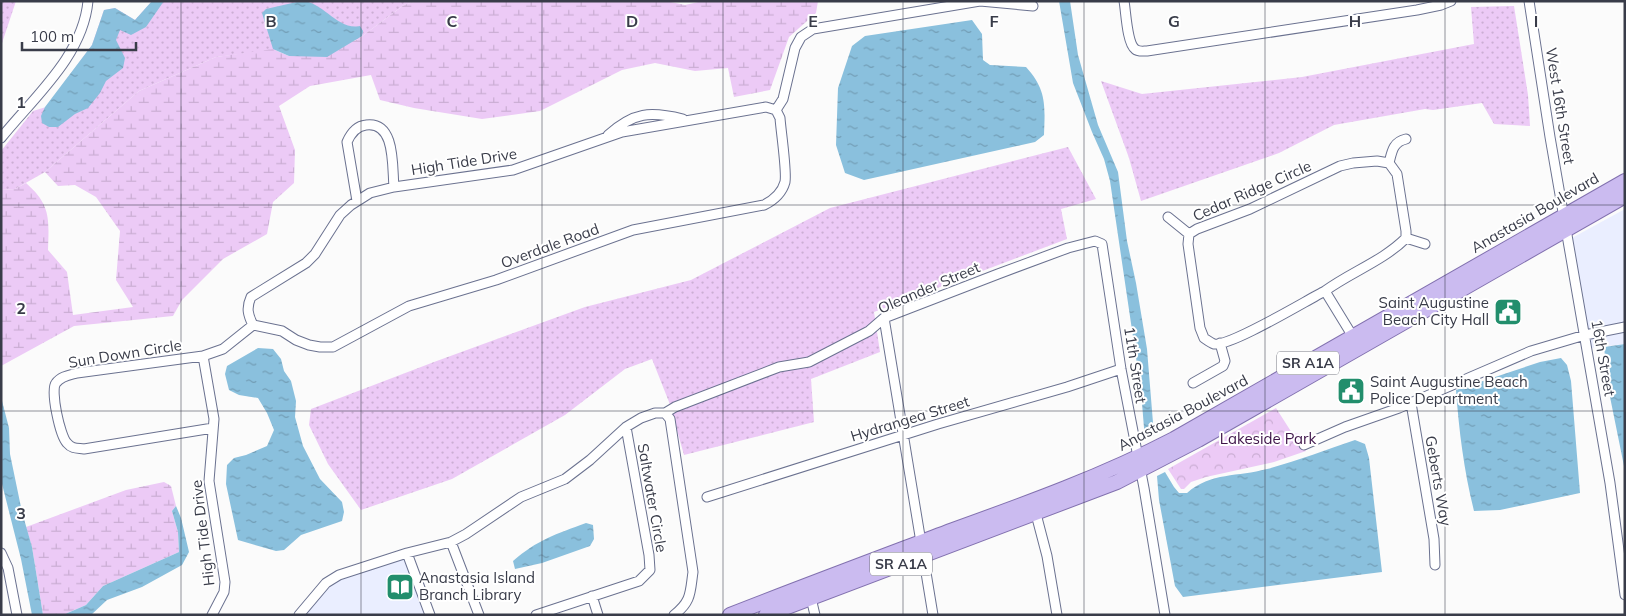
<svg xmlns="http://www.w3.org/2000/svg" width="1626" height="616" font-family="Mulish,sans-serif">
	<style>
		.built { fill: #eaeeff }
		.grass { fill: url(#grass-dots) }
		.wetland { fill: url(#wetland-marsh) }
		.park { fill: url(#park-crowns) }
		.water { fill: url(#water-ripples) }
		.lines { fill: none; stroke-linecap: round; stroke-linejoin: round }
		.minor-casing { stroke: #6b7290; stroke-width: 11 }
		.primary-casing { stroke: #8271af; stroke-width: 16 }
		.minor { stroke: #fff; stroke-width: 9 }
		.primary { stroke: #cbbbf0; stroke-width: 14 }
		.grid { fill: none; stroke: #393c49; stroke-width: 1; stroke-opacity: 0.55 }
		.labels { text-anchor: middle; stroke-width: 4; stroke-linejoin: round; paint-order: stroke }
		.shield { fill: #fff; stroke: #747680; stroke-width: 1 }
		.shield-label { font-size: 14px; font-weight: bold; fill: #393c49 }
		.street-label { font-size: 15px; fill: #393c49; stroke: #fff }
		.poi-label { font-size: 15px; fill: #393c49; stroke: #fff; text-anchor: start }
		.park-label { font-size: 15px; fill: #3e1449; stroke: #fff }
		.grid-label { font-size: 16px; text-anchor: middle; font-weight: bold; fill: #393c49; stroke: #fff; stroke-width: 4; stroke-linejoin: round; paint-order: stroke }
	</style>
	<defs>
		<pattern id="grass-dots" width="8" height="8" patternUnits="userSpaceOnUse" patternTransform="scale(1.25)"><rect width="8" height="8" fill="#eccaf6"/><path d="M2 2h.1M6 6h.1" fill="none" stroke="#cbaed4" stroke-width="1.8" stroke-linecap="round"/></pattern>
		<pattern id="wetland-marsh" width="20" height="14" patternUnits="userSpaceOnUse" patternTransform="scale(1.25)"><rect width="20" height="14" fill="#eccaf6"/><path d="M1 5h8M5 5V1M11 12h8M15 12V8" fill="none" stroke="#cbaed4"/></pattern>
		<pattern id="park-crowns" width="20" height="18" patternUnits="userSpaceOnUse" patternTransform="scale(1.25)"><rect width="20" height="18" fill="#eccaf6"/><path d="M2 6a3 3 0 1 1 6 0M12 15a3 3 0 1 1 6 0" fill="none" stroke="#cbaed4"/></pattern>
		<pattern id="water-ripples" width="26" height="14" patternUnits="userSpaceOnUse" patternTransform="scale(1.25)"><rect width="26" height="14" fill="#8ac0dd"/><path d="M2 4q2-2 4 0t4 0M15 11q2-2 4 0t4 0" fill="none" stroke="#729db5"/></pattern>
	</defs>
	<rect width="100%" height="100%" fill="#fbfbfb"/>
	<path class="built" d="M1625,209V344L1591,348L1572,238Z
		M407,553L430,615H299L326,583Z"/>
	<path class="grass" d="M1,1H16L1,46Z
		M152,1H417L404,5L357,40L216,57L139,91L45,172L15,189L1,190V151L33,111L46,107L92,45L104,10L115,8L135,20Z
		M1514,6L1528,95L1530,126L1494,124L1482,103L1433,110L1425,109L1334,125L1279,153L1141,201L1129,158L1101,81L1142,94L1302,77L1474,44L1471,7Z
		M1068,147L1096,199L1061,209L1067,239L874,312L880,352L811,379L814,422L684,455L669,402L652,359L625,369L565,415L452,479L361,510L328,464L309,425L311,409L434,362L585,307L691,280L830,208Z"/>
	<path class="wetland" d="M417,1H666L685,5L703,1H818L816,13L789,37L770,90L734,97L728,68L695,71L655,63L622,70L540,111L482,119L414,108L380,100L371,75L310,86L279,106L295,150L294,183L273,202L267,234L223,259L182,300L173,316L74,326L1,366V190L15,189L26,183C51,205 49,219 48,250L67,272L73,315L133,307L116,280L120,231L96,197L75,185L58,186L45,172L139,91L216,57L273,49L289,56L357,40L404,5Z
		M164,482L171,486L176,506L172,511L178,532L179,552L103,586L86,605L63,615H43L32,547L26,527L126,490Z"/>
	<path class="park" d="M1276,408L1292,433L1300,434L1306,451L1274,462L1206,477L1191,482L1184,489H1181L1168,469Z"/>
	<path class="water" d="M152,1H164L146,27L131,35L120,30L116,40L125,58L123,68L106,81L100,93L88,108L75,114L58,127H49L42,123L41,116L45,107L92,45L104,10L115,8L135,20Z
		M301,1C323,1 338,31 360,26L363,31L362,36L327,57L289,56L273,49L262,13L266,9Z
		M1059,1H1070L1078,55L1098,125L1118,172L1127,241L1136,283L1147,349L1154,435L1145,440L1141,391L1110,181L1104,159L1092,132L1073,83Z
		M972,20L982,34L983,60L990,65L1026,67C1047,90 1045,106 1044,135L1035,142L864,180L845,173L836,145L838,88L852,46L865,36Z
		M1625,344V471L1609,392L1604,347Z
		M258,348L273,349L281,359L284,371L291,381L296,401L295,417L303,446L320,479L342,502L344,512L342,521L301,535L284,550L276,551L238,540L226,484L227,465L234,458L246,455L267,446L274,430L267,413L258,398L239,395L229,390L225,374L227,366Z
		M1561,358L1567,365L1571,381L1580,493L1500,510L1474,511C1464,471 1459,431 1456,390L1540,362Z
		M1,397L9,428L10,454L22,512L32,547L43,615H32L21,559L1,480Z
		M1355,440L1365,444L1369,458L1382,572L1183,597L1175,586L1159,500L1157,476L1165,472L1174,487L1179,493H1187C1211,472 1238,477 1267,469C1297,461 1326,450 1355,440Z
		M176,506L181,518L189,552L182,565L142,587L107,600L91,615H63L86,605L103,586L179,552L178,532L172,511Z
		M586,523L593,525L594,539L590,546L542,563L515,569L513,561C537,540 556,534 586,523Z"/>
	<g class="lines">
		<defs>
			<path id="minor" d="M1124,1C1126,12 1127,43 1135,49C1138,52 1143,51 1147,51L1417,10L1441,5L1451,1
				M1529,1L1550,137L1610,483L1625,595
				M776,110L783,99L795,48L801,37L813,29L980,1L1033,6
				M608,135C634,112 650,111 683,119
				M1,138C34,97 83,56 88,1
				M1377,161L1389,163L1397,174L1406,231V238C1383,261 1351,272 1325,291C1307,300 1230,347 1214,344C1211,343 1207,340 1204,338L1200,328L1188,244L1189,234L1197,229L1250,209L1340,166L1353,163Z
				M1389,163C1392,151 1393,142 1406,139
				M357,201L347,142C351,133 356,126 366,125C396,121 392,167 394,187
				M1168,217L1189,234
				M1406,238L1425,244
				M1325,291L1355,340
				M884,318L933,615
				M253,325L282,331L296,340L309,345L320,347H333L409,306L496,280L633,230L764,205C774,200 782,193 785,182C787,171 781,132 780,118L776,110
				M253,325C248,315 246,308 251,297L306,263L315,254L340,215L351,205L370,193L394,187L513,170L622,132L766,107L776,110
				M203,356L214,419L209,481L225,582L224,592L212,615
				M1193,383L1223,366L1225,361L1220,343
				M1411,403L1434,539L1435,565
				M665,413L675,407L779,367L809,362L869,331L884,318L998,274L1068,248L1095,241L1102,244L1121,369L1144,488L1165,615
				M213,428L84,449C77,448 72,449 67,443C60,436 50,390 56,383C61,376 70,375 77,373L203,356L223,349L253,325
				M1304,445L1345,427L1399,408L1531,351L1585,335L1625,327
				M707,497L938,424L1067,387L1121,369
				M1036,514L1047,556L1057,615
				M451,542L479,615
				M1,553L8,568L17,615
				M407,553L430,615
				M592,596L598,615
				M811,598L815,615
				M299,615L326,583L339,575L407,553L451,542L466,534L521,497L565,479L590,460L626,427L641,418L655,413H665L670,419L693,572C690,592 692,601 674,615
				M536,615L639,581L650,570L649,555L626,427"/>
			<path id="primary" d="M730,615C804,586 879,558 953,530C1028,503 1103,476 1174,439L1625,181
				M766,615L1117,482L1198,440L1625,196"/>
		</defs>
		<use href="#minor" class="minor-casing"/>
		<use href="#primary" class="primary-casing"/>
		<use href="#minor" class="minor"/>
		<use href="#primary" class="primary"/>
	</g>
	<path class="grid" d="M181,1V615M361,1V615M542,1V615M723,1V615M903,1V615M1084,1V615M1265,1V615M1445,1V615M1,205H1625M1,411H1625"/>
	<defs>
		<symbol id="civic-square" viewBox="-11 -11 22 22"><rect x="-9" y="-9" width="18" height="18" rx="4" fill="#228e6c" stroke="#fff"/><path d="M-.6-6.5H3V-4.5H.6V-3L4-1V1h2V6H-6V1h2V-1L-.6-3ZM-1.2 2.5V6h2.4V2.5Z" fill="#fff"/></symbol>
		<symbol id="library-square" viewBox="-11 -11 22 22"><rect x="-9" y="-9" width="18" height="18" rx="4" fill="#228e6c" stroke="#fff"/><path d="M-6-4Q-3-5.5-.7-3.5V5Q-3 3-6 4ZM6-4Q3-5.5 .7-3.5V5Q3 3 6 4Z" fill="#fff"/></symbol>
	</defs>
	<g fill-rule="evenodd">
		<use href="#civic-square" x="1492" y="296" width="32" height="32"/>
		<use href="#civic-square" x="1335" y="375" width="32" height="32"/>
		<use href="#library-square" x="384" y="571" width="32" height="32"/>
	</g>
	<g class="labels">
		<g class="shield">
			<rect x="1277" y="351.5" width="62" height="23" rx="4"/>
			<rect x="870" y="552.5" width="62" height="23" rx="4"/>
		</g>
		<g class="shield-label">
			<text x="1308" y="368">SR A1A</text>
			<text x="901" y="569">SR A1A</text>
		</g>
		<g class="street-label">
			<text transform="translate(1560 106) rotate(81)" y="5">West 16th Street</text>
			<text transform="translate(464 162) rotate(-9)" y="5">High Tide Drive</text>
			<text transform="translate(1252 191) rotate(-24)" y="5">Cedar Ridge Circle</text>
			<text transform="translate(1535 213) rotate(-30)" y="5">Anastasia Boulevard</text>
			<text transform="translate(550 246) rotate(-20)" y="5">Overdale Road</text>
			<text transform="translate(929 288) rotate(-23)" y="5">Oleander Street</text>
			<text transform="translate(125 354) rotate(-9)" y="5">Sun Down Circle</text>
			<text transform="translate(1603 358) rotate(80)" y="5">16th Street</text>
			<text transform="translate(1135 365) rotate(81)" y="5">11th Street</text>
			<text transform="translate(1183 413) rotate(-28)" y="5">Anastasia Boulevard</text>
			<text transform="translate(910 419) rotate(-17)" y="5">Hydrangea Street</text>
			<text transform="translate(1438 481) rotate(80)" y="5">Geberts Way</text>
			<text transform="translate(652 498) rotate(80)" y="5">Saltwater Circle</text>
			<text transform="translate(203 533) rotate(-97)" y="5">High Tide Drive</text>
		</g>
		<g class="poi-label">
			<text x="1489" y="308" text-anchor="end">Saint Augustine<tspan x="1489" dy="17">Beach City Hall</tspan></text>
			<text x="1370" y="387">Saint Augustine Beach<tspan x="1370" dy="17">Police Department</tspan></text>
			<text x="419" y="583">Anastasia Island<tspan x="419" dy="17">Branch Library</tspan></text>
		</g>
		<g class="park-label">
			<text x="1268" y="444">Lakeside Park</text>
		</g>
	</g>
	<g class="grid-label">
		<text x="271" y="27">B</text>
		<text x="452" y="27">C</text>
		<text x="632" y="27">D</text>
		<text x="813" y="27">E</text>
		<text x="994" y="27">F</text>
		<text x="1174" y="27">G</text>
		<text x="1355" y="27">H</text>
		<text x="1536" y="27">I</text>
		<text x="21" y="108">1</text>
		<text x="21" y="314">2</text>
		<text x="21" y="519">3</text>
	</g>
	<rect width="1626" height="616" fill="none" stroke="#393c49" stroke-width="5"/>
	<path d="M22 42v8h114v-8" fill="none" stroke="#393c49" stroke-width="2.5"/>
	<text x="30" y="42" font-size="15" fill="#393c49" stroke="#ffffff" stroke-width="4" paint-order="stroke">100 m</text>
</svg>
